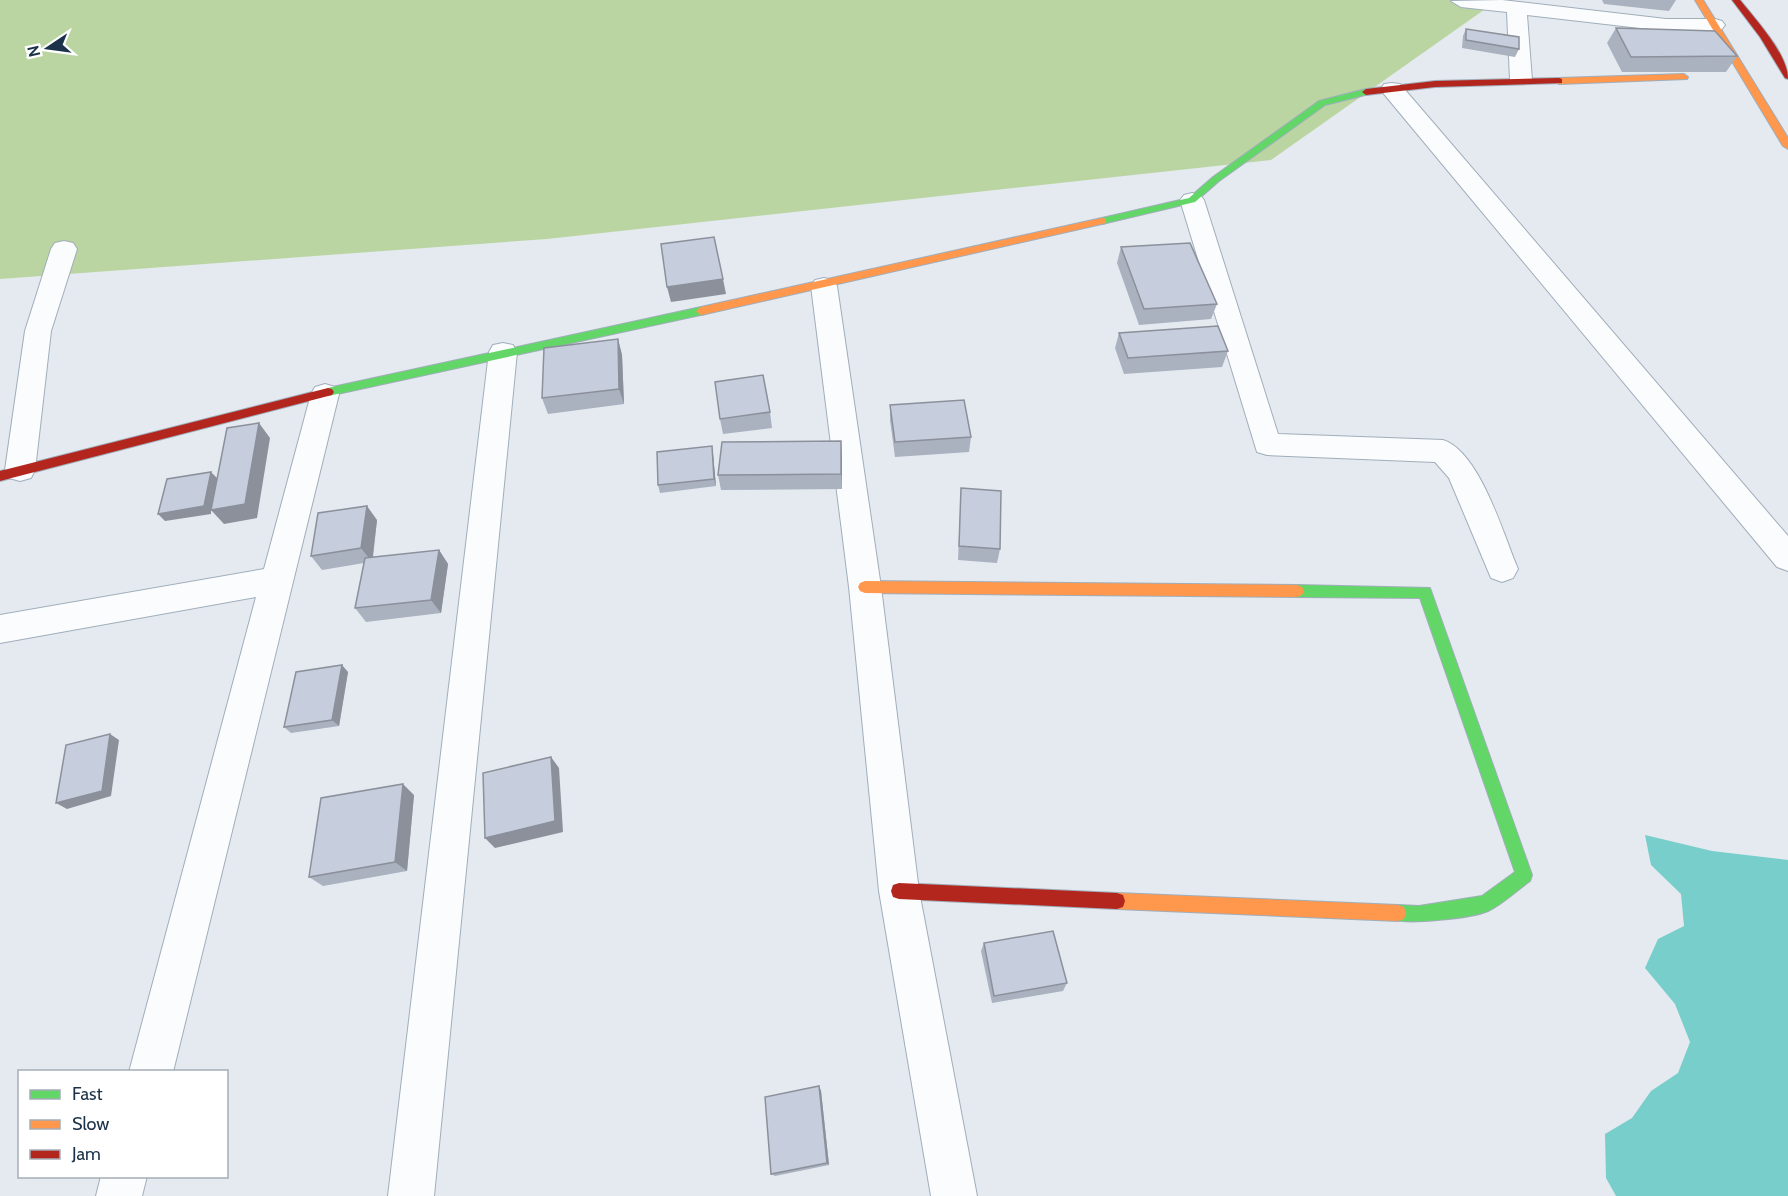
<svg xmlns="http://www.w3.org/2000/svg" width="1788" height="1196" font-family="Cabin,sans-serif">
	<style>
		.forest { fill: #bad5a2 }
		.water { fill: #77cecb }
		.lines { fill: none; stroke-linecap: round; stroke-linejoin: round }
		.street-casing { stroke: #a0aeba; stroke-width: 2 }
		.fast-casing { stroke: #a0aeba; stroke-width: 2 }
		.slow-casing { stroke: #a0aeba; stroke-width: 2 }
		.jam-casing { stroke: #a0aeba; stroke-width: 2 }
		.street { fill: #fbfcfd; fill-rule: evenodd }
		.fast { fill: #63d668; fill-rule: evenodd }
		.slow { fill: #ff974d; fill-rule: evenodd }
		.jam { fill: #b3261e; fill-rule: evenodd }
		.wall { fill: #aab1bf }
		.shaded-wall { fill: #8b909b }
		.building { fill: #c6cede; stroke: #8b909b; stroke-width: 1.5 }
	</style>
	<rect width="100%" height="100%" fill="#e4eaf0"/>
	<path class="forest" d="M0,0H1498L1271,160L547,239L0,279Z"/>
	<path class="water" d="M1645,835L1712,851L1788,860V1196H1616L1606,1178L1605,1134L1632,1118L1651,1091L1678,1073L1690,1042L1675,1004L1645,968L1658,939L1684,926L1681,894L1651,865Z"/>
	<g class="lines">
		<defs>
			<path id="street" d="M1502,0L1666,19H1715L1722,21L1725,25L1722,29L1715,31H1666L1527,15L1532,80L1528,84H1514L1510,80L1507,12L1461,7L1451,1Z
				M1392,83L1400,84L1788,536V571L1777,567L1384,94L1381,89L1384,84Z
				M1192,193L1200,195L1204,200L1278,434L1443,440C1480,452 1503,534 1518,569L1513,578L1502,582L1491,578L1449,478L1435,462L1267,455L1257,452L1180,200L1184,195Z
				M64,241L73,243L77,249L51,331L35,470L31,478L20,481L9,478L5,470L25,331L51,249L55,243Z
				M824,278L833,280L837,286L881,587L919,891L977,1196H931L879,891L849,587L811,286L815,280Z
				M503,343L513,345L517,352L434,1196H388L489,352L493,345Z
				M325,384L335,387L339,394L173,1072H129L256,597L0,643V615L264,569L311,394L315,387Z
				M101,1176H147L142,1196H96Z"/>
			<path id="fast" d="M1366,89L1369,90V94L1325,105L1219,181L1195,202L1102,224L1097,221L1102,218L1189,198L1213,177L1319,101Z
				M701,307L705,308V314L328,396L322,392L328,388Z
				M1297,585L1430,588L1532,875L1530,881C1517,890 1503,904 1488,911C1472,918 1408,925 1392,919L1390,913L1392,907L1398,905L1419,906L1482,896L1515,872L1420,598L1297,597L1292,595L1290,591L1292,587Z"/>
			<path id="slow" d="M1695,0H1703L1788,138V149L1783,146Z
				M1684,74L1688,77L1687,79L1559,84L1555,81L1559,78Z
				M1102,218L1106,219V223L701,315L696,311L701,307Z
				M865,581L1297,585L1302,587L1304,591L1302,595L1297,597L865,593L860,591L858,587L860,583Z
				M1117,893L1398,905L1404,907L1406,913L1404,919L1398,921L1117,909L1111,907L1109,901L1111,895Z"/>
			<path id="jam" d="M1732,0H1740C1755,19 1788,54 1788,79L1785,78L1760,37Z
				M1559,78L1562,79V83L1435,87L1366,95L1362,92L1366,89L1435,81Z
				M328,388L332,389L334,392L332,395L0,481V471Z
				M899,883L1117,893L1123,895L1125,901L1123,907L1117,909L899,899L893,897L891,891L893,885Z"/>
		</defs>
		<use href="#street" class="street-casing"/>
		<use href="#fast" class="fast-casing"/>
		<use href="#slow" class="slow-casing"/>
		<use href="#jam" class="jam-casing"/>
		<use href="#street" class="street"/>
		<use href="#fast" class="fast"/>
		<use href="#slow" class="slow"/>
		<use href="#jam" class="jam"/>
	</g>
	<path class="wall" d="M1602,0H1676L1669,11L1604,4Z
		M1616,28L1737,56L1726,72H1622L1607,43Z
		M1466,29L1519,49L1515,57L1462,48L1463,36Z
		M1121,247L1217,304L1211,319L1139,325L1117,263Z
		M1119,333L1228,351L1222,367L1124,374L1115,348Z
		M618,339L622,355L624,404L548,414L542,398Z
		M890,405L971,437L969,452L895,457L890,420Z
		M770,412L772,428L723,434L720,419Z
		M841,441L842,489L721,490L718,475Z
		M713,454L716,486L660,493L658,485Z
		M961,488L1000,549L997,563L958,560Z
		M377,520L373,558L439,550L448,564L441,613L366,622L355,608L364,563L322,570L311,556Z
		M348,672L339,726L291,733L284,727Z
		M414,795L407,871L323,886L309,877Z
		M984,943L1067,983L1063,991L992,1003L981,951Z
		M819,1086L821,1091L829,1165L775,1176L771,1174Z"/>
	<path class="shaded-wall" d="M723,279L726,294L671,302L667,287Z
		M618,339L622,355L624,404L619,389Z
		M259,423L270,438L257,518L224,524L211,510V514L165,521L158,514L211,472L218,479Z
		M841,441L842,456V489L841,474Z
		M712,446L713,454L716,486L714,479Z
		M367,506L377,520L372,562L361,548Z
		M439,550L448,564L441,613L431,600Z
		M342,665L348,672L339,726L332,720Z
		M110,734L119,740L111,796L67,809L56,803Z
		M551,757L559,768L563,832L495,848L485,838Z
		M403,784L414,795L407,871L395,862Z
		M819,1086L821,1091L829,1165L827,1163Z"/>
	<path class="building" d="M1616,28L1715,31L1737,56L1631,57Z
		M1466,29L1519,37V49L1466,40Z
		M714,237L723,279L667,287L661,244Z
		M1190,243L1217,304L1144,309L1121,247Z
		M1218,326L1228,351L1128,358L1119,333Z
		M618,339L619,389L542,398L544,348Z
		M763,375L770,412L720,419L715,382Z
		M964,400L971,437L895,442L890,405Z
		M259,423L245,504L211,510L227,428Z
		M841,441V474L718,475L722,442Z
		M712,446L714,479L658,485L657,452Z
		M211,472L204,506L158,514L167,479Z
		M961,488L1001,491L1000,549L959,546Z
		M367,506L361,548L311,556L318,513Z
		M439,550L431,600L355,608L365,558Z
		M342,665L332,720L284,727L296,672Z
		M110,734L102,791L56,803L66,745Z
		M551,757L555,821L485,838L483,773Z
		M403,784L395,862L309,877L321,798Z
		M1053,931L1067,983L994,996L984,943Z
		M819,1086L827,1163L771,1174L765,1097Z"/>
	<rect x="18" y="1070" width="210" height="108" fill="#ffffff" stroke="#a4adb6" stroke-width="1.5"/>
	<rect x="30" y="1090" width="30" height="9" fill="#63d668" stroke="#a4adb6" stroke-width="1.5"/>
	<text x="72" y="1100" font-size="18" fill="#1b3248">Fast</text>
	<rect x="30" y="1120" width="30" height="9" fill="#ff974d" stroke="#a4adb6" stroke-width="1.5"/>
	<text x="72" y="1130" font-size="18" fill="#1b3248">Slow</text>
	<rect x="30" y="1150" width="30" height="9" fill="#b3261e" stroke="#a4adb6" stroke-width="1.5"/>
	<text x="72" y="1160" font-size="18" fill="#1b3248">Jam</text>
	<g transform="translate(48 48) rotate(257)" stroke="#ffffff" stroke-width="4.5" paint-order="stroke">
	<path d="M0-4.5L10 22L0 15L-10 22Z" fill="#1b3248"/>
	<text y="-9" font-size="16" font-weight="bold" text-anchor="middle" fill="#1b3248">N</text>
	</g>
</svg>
